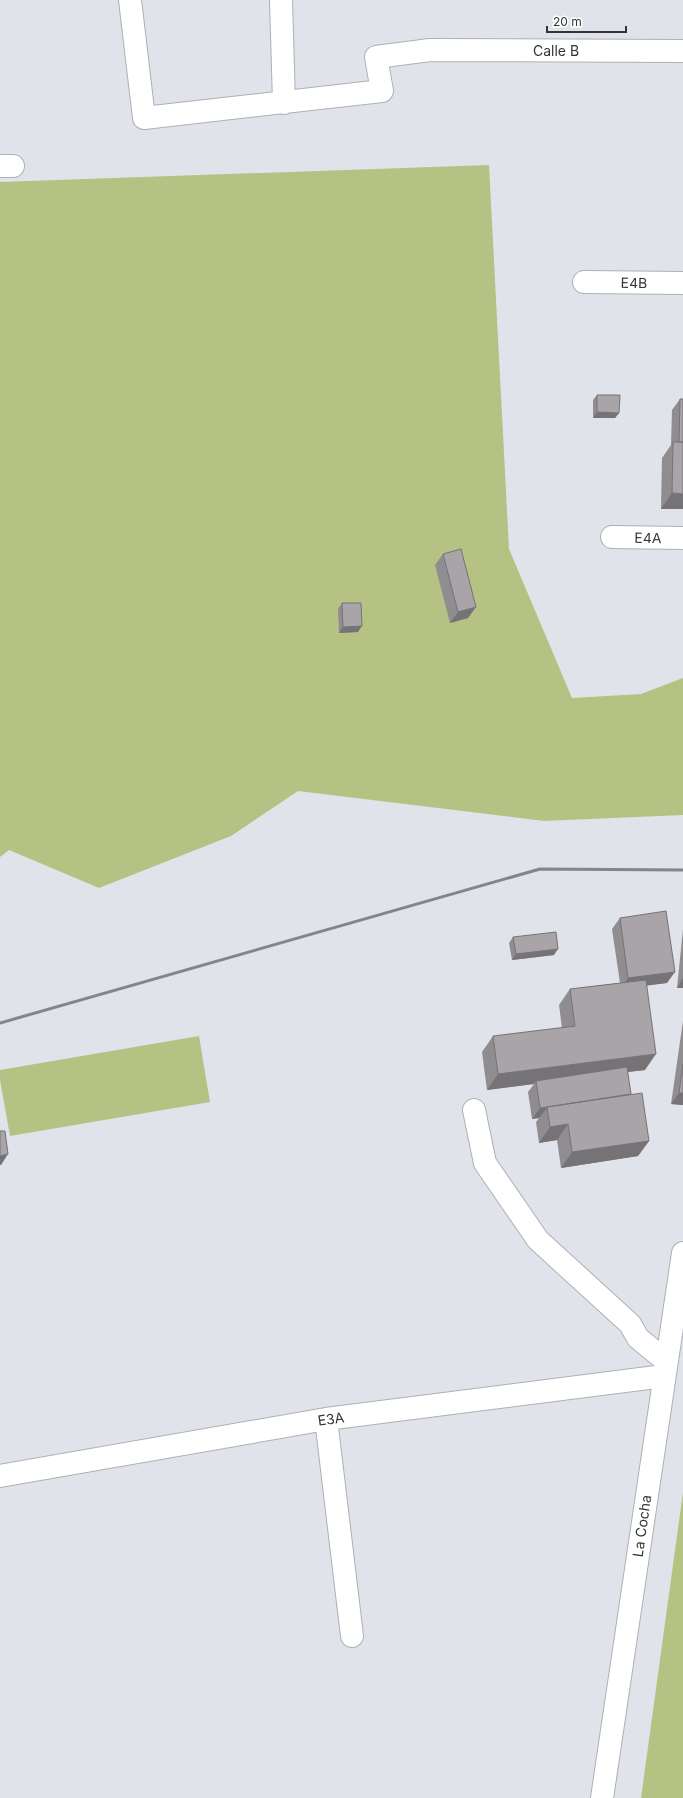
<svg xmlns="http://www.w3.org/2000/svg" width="683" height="1798" font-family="Inter,sans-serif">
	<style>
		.green { fill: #b5c283 }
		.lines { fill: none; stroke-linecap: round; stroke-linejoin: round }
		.minor-casing { stroke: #adb0b5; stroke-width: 24 }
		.minor { stroke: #fff; stroke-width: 22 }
		.rail { stroke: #838589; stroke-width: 3 }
		.wall { fill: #908d90 }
		.shaded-wall { fill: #767376 }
		.building { fill: #a8a4a8; stroke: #767376 }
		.labels { text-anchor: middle; stroke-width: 3; stroke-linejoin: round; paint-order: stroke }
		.street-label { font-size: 14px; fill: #323436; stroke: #fff }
	</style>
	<rect width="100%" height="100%" fill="#e0e3e9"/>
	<path class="green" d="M489,165L509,549L572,698L641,694L683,678V815L544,821L298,791L231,836L99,888L9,850L0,857V182Z
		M199,1036L210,1102L10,1136L0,1080V1070Z
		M683,1492V1798H641Z"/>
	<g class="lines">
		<defs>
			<path id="minor" d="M130,0L144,118L382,91L376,57L430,50L683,51
				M281,0L284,103
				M0,166H13
				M584,282L683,283
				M612,537L683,538
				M474,1110L485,1163L538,1240L630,1324L638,1338L666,1361
				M326,1419L352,1636
				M0,1476L326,1419L664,1376
				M602,1798L683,1253"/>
		</defs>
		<use href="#minor" class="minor-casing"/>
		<use href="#minor" class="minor"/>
		<path class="rail" d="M0,1023L540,869L683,870"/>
	</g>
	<path class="wall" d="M597,395L619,413L615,418H593V400Z
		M680,399L683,509H661L662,458L671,445L672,410Z
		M443,554L468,618L450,623L435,565Z
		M342,603L358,632L339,633L338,609Z
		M620,918L667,983L647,985L645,1070L627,1072L631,1094L649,1141L638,1156L561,1168L557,1140L539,1143L536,1122L539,1118L532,1119L528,1092L534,1084L487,1090L482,1052L493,1036L562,1028L559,1005L570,989L620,983L612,929Z
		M683,929V988H677Z
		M513,937L554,955L512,960L509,943Z
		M683,1021V1105L671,1104Z"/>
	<path class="shaded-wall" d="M597,412L619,413L615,418H593Z
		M672,493L683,494V509H661Z
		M476,607L468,618L450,623L458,612Z
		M362,626L358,632L339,633L343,627Z
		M558,949L554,955L512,960L516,954Z
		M675,972L667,983L621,989L628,978Z
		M683,978V988H677Z
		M656,1054L645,1070L536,1083V1081L534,1084L487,1090L498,1074Z
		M679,1093H683V1105L671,1104Z
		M540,1108H547L539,1118L532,1119Z
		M568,1124L557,1140L539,1143L550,1127Z
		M649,1141L638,1156L561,1168L572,1152Z
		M8,1154L1,1165H0V1156Z"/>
	<path class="building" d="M597,395H620L619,413L597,412Z
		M680,399H683V442H679Z
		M673,442H683V494L672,493Z
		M461,549L476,607L458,612L443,554Z
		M342,603H361L362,626L343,627Z
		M666,911L675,972L628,978L620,918Z
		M556,932L558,949L516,954L513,937Z
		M646,980L656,1054L498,1074L493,1036L575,1026L570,989Z
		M683,1064V1093H679Z
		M627,1067L631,1094L547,1107L540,1108L536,1081Z
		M642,1093L649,1141L572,1152L568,1124L550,1127L547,1107Z
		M0,1131H5L8,1154L0,1156Z"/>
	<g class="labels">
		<g class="street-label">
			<text x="556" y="56">Calle B</text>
			<text transform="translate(634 283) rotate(1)" y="5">E4B</text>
			<text transform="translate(648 538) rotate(1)" y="5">E4A</text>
			<text transform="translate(331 1419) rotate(-8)" y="5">E3A</text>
			<text transform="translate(642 1526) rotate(-82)" y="5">La Cocha</text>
		</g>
	</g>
	<path d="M547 26v6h79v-6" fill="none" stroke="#323436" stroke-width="2"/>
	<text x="553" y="26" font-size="12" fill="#323436" stroke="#ffffff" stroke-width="3" paint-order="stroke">20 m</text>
</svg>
